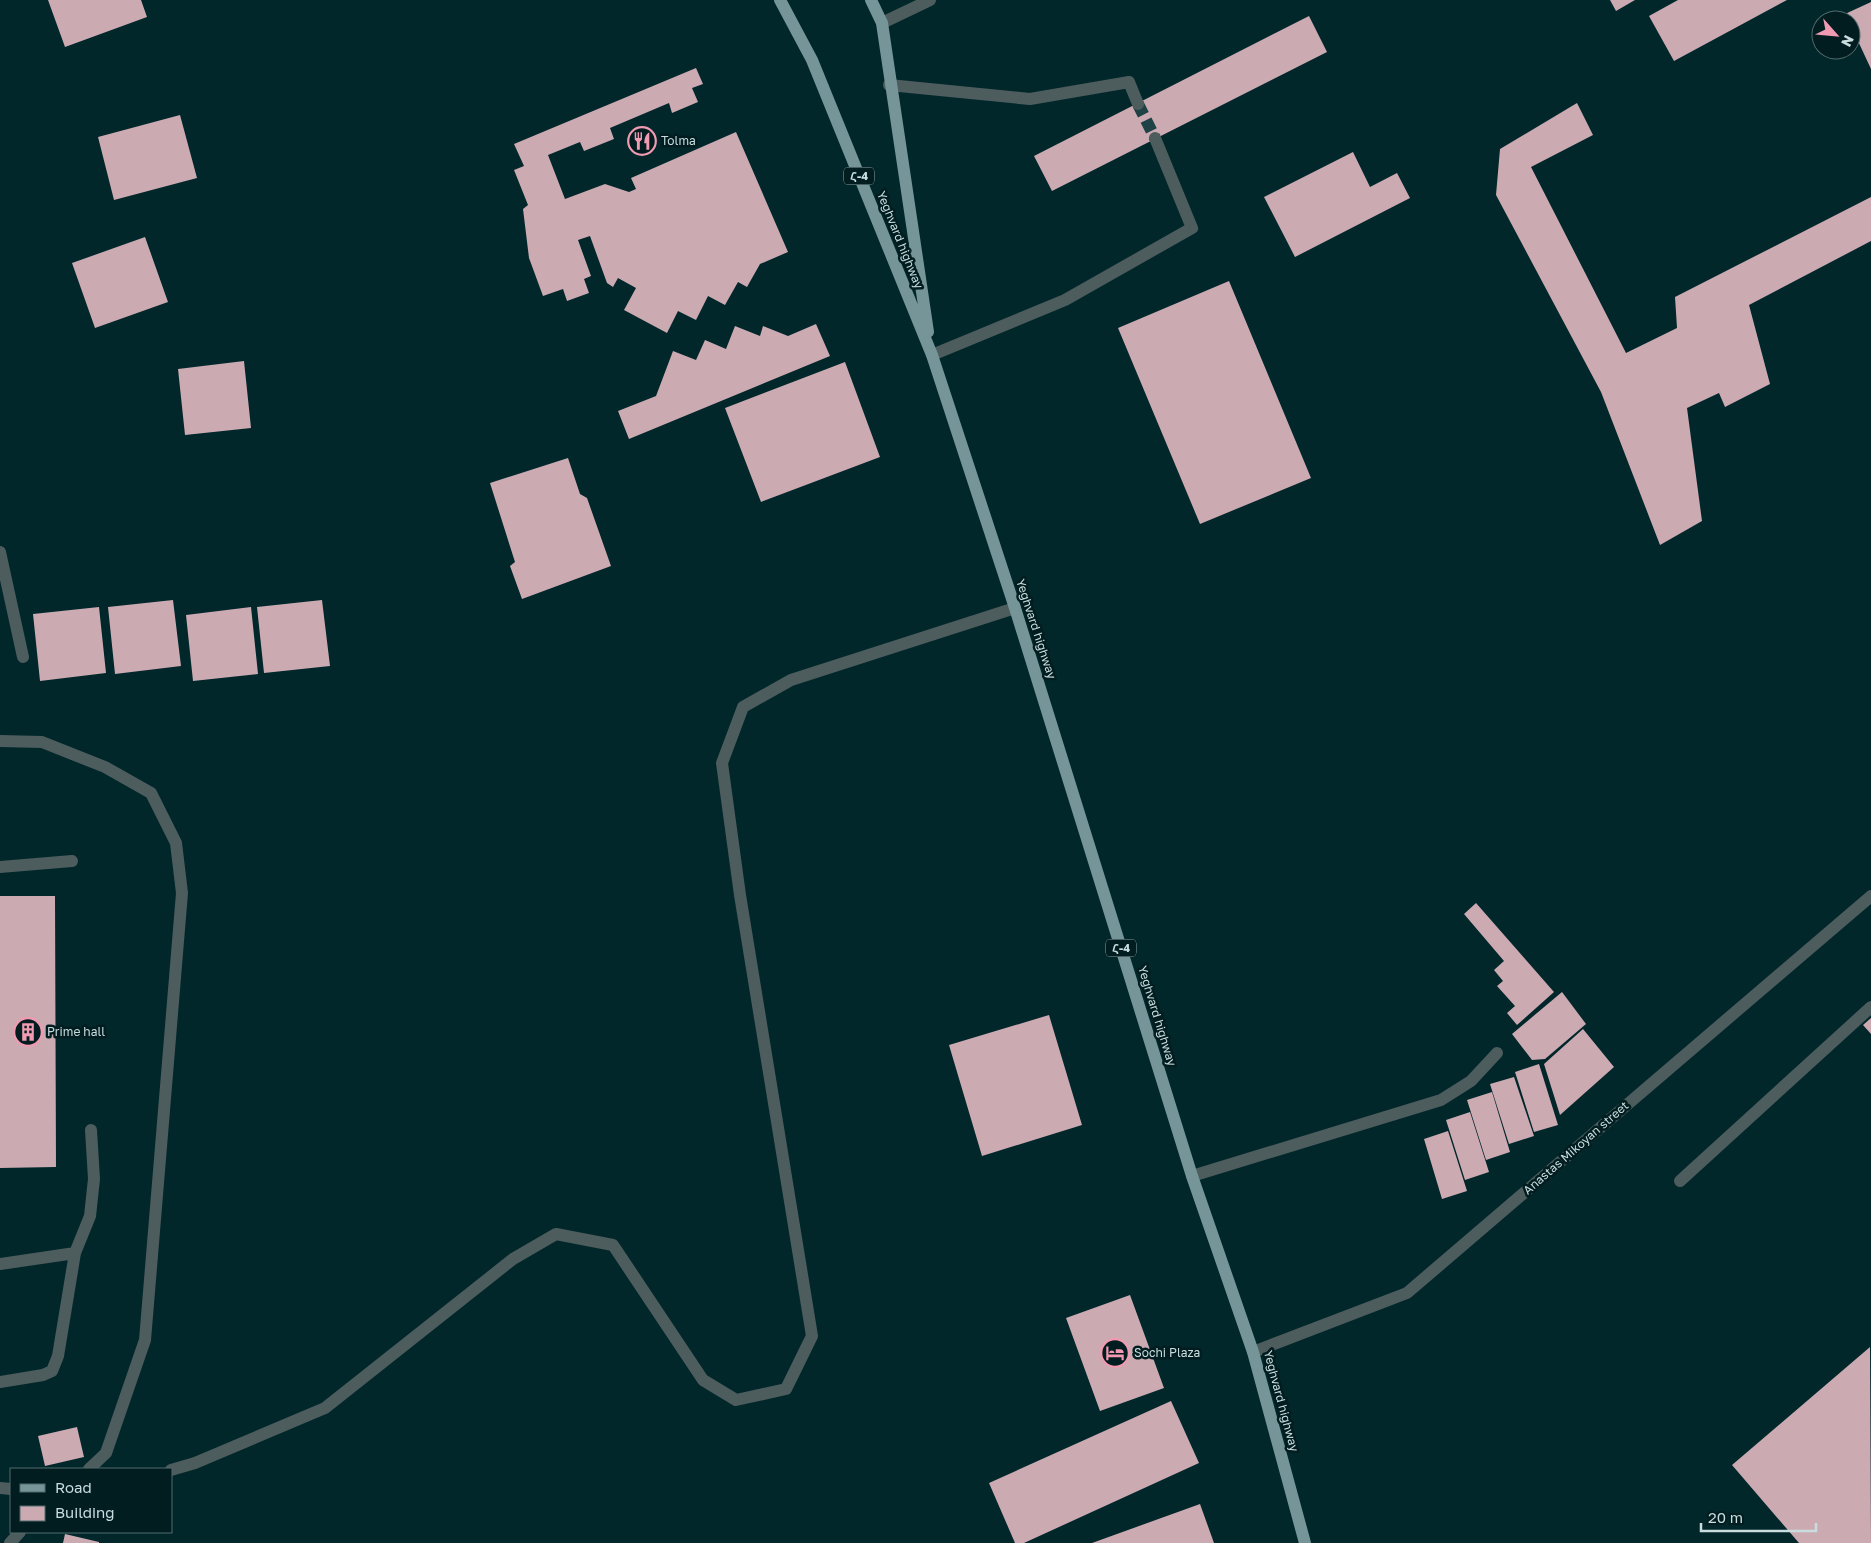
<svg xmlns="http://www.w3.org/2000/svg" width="1871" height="1543" font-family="'Golos Text','Noto Sans Armenian',sans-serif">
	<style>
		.building { fill: #ccaab2 }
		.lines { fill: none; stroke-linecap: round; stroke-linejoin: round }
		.minor-tunnel { stroke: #1f4246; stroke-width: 12; stroke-dasharray: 12 6; stroke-linecap: butt }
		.minor { stroke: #4d5c5d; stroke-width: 12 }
		.major { stroke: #769599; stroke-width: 12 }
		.labels { text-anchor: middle; stroke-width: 5; stroke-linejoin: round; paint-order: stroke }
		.shield { fill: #021d20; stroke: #8da3a6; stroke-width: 1 }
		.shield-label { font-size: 11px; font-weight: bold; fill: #c9dddf }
		.poi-label { font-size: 12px; fill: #c9dddf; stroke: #021d20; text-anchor: start }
		.street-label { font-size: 12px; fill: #c9dddf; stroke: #021d20 }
	</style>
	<rect width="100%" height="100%" fill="#01272b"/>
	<path class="building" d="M48,0H141L147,17L65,47Z
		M1610,0H1635L1616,11Z
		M1678,0H1787L1674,61L1649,16Z
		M1871,2V69L1851,26V20H1848L1845,14Z
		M1309,16L1327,52L1052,191L1034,156Z
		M696,68L703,84L692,88L698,102L672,113L669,103L610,128L614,139L584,151L580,142L548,155L565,199L605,184L629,192L636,189L631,178L736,132L788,252L760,264L747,287L738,282L725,305L708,296L696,320L678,311L667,333L624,310L636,288L618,278L613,287L607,283L590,236L578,240L591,276L584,279L589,293L567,301L563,289L543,296L529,258L523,209L528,205L514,170L524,166L514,144Z
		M1577,103L1593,135L1531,167L1626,353L1677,328L1675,297L1871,197V241L1749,305L1770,384L1725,407L1719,393L1687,408L1702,521L1660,545L1601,392L1496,195L1500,149Z
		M180,115L197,178L114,200L98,137Z
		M1353,152L1370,187L1397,173L1410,198L1295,257L1264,197Z
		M145,237L168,302L95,328L72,263Z
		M1229,281L1311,478L1200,524L1118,328Z
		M816,324L830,356L629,439L618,411L656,396L673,351L696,360L705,340L726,349L735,326L760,336L763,326L788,336Z
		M244,361L251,428L185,435L178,369Z
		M845,362L880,457L761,502L725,408Z
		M568,458L580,494L587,498L611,566L522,599L510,566L515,562L490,483Z
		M173,600L181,666L115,674L108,607Z
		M322,600L330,666L264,673L257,607Z
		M99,607L106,673L40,681L33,614Z
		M251,607L258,674L193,681L186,615Z
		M0,896H55L56,1167L0,1168Z
		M1476,903L1554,992L1517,1025L1507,1013L1515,1006L1497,986L1503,981L1494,970L1504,961L1464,914Z
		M1562,992L1586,1024L1545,1059L1532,1060L1512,1034Z
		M1049,1015L1082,1125L982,1156L949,1045Z
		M1871,1018V1034L1863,1025Z
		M1583,1029L1614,1067L1560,1115L1544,1064Z
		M1539,1064L1558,1125L1534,1132L1515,1072Z
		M1514,1077L1534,1136L1509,1144L1490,1084Z
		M1492,1092L1510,1152L1486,1160L1467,1100Z
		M1470,1112L1489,1172L1465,1180L1446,1120Z
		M1448,1131L1467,1191L1442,1199L1424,1139Z
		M1130,1295L1164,1388L1100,1411L1066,1318Z
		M1870,1347L1871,1543H1799L1732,1465Z
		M1171,1401L1199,1463L1024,1543H1015L989,1483Z
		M77,1427L84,1457L45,1466L38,1436Z
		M1200,1504L1214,1543H1092Z
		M65,1534L99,1542V1543H63Z"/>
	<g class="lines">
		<path class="minor-tunnel" d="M1138,104L1155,138"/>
		<path class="minor" d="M882,23L930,0
			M889,85L1030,99L1129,82L1138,104
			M932,355L1065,300L1192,228L1155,138
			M0,552L23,657
			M0,741L42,742L105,767L151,793L176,843L182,893L145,1340L106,1453L89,1469
			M0,867L72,861
			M1192,1176L1441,1100L1471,1081L1497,1053
			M1680,1181L1871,1007
			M0,1264L75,1253L90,1216L94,1179L91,1130
			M1253,1352L1407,1293L1871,896
			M0,1382L43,1375L52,1371L58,1356L75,1253
			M171,1470L195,1463L325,1408L513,1259L556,1234L613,1245L703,1380L736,1400L786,1389L812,1336L740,895L722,763L743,707L791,680L1015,608
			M0,1488L11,1489
			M10,1543L20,1532"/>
		<path class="major" d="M780,0L812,60L932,355L1015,608L1192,1176L1253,1352L1305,1543
			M871,0L882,23L928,332"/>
	</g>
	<defs>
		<symbol id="restaurant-ring" viewBox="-11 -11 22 22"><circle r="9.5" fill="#021d20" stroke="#f19ab1" stroke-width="1.5"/><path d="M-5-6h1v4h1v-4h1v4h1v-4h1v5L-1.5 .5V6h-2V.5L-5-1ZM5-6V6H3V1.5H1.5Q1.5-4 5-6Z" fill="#f19ab1"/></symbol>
		<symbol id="building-ring" viewBox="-11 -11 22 22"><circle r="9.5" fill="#021d20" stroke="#f19ab1" stroke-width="1.5"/><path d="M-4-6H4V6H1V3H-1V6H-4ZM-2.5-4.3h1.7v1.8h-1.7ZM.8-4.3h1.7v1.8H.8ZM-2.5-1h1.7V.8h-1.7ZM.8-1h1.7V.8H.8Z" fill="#f19ab1"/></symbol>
		<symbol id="hotel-ring" viewBox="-11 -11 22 22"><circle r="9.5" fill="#021d20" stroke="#f19ab1" stroke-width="1.5"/><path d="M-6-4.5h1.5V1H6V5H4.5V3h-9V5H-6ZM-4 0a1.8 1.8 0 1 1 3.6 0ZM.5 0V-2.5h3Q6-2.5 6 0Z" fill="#f19ab1"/></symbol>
	</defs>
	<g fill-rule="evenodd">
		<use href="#restaurant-ring" x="626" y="125" width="32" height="32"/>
		<use href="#building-ring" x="12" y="1016" width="32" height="32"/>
		<use href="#hotel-ring" x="1099" y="1337" width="32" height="32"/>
	</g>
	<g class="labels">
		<g class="shield">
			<rect x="844" y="167.5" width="30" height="17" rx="4"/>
			<rect x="1106" y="939.5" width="30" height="17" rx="4"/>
		</g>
		<g class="shield-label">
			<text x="859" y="180">Հ-4</text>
			<text x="1121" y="952">Հ-4</text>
		</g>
		<g class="poi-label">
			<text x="661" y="145">Tolma</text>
			<text x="47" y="1036">Prime hall</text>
			<text x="1134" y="1357">Sochi Plaza</text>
		</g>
		<g class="street-label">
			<text transform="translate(900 240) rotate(68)" y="4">Yeghvard highway</text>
			<text transform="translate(1036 629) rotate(72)" y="4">Yeghvard highway</text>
			<text transform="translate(1157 1016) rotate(73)" y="4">Yeghvard highway</text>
			<text transform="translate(1576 1148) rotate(-41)" y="4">Anastas Mikoyan street</text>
			<text transform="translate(1281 1401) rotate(75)" y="4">Yeghvard highway</text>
		</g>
	</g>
	<rect x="10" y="1468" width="162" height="65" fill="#021d20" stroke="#526a6c"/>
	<rect x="20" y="1484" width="25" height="8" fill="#769599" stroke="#526a6c"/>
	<text x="55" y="1493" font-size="15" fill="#c9dddf">Road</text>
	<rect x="20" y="1506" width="25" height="15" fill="#ccaab2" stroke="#526a6c"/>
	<text x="55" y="1518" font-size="15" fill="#c9dddf">Building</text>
	<g transform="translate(1836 35) rotate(117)"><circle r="24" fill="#021d20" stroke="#526a6c"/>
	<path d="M0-4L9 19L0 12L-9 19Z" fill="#f19ab1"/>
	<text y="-8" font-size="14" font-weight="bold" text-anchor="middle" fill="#c9dddf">N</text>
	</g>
	<path d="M1701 1523v8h115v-8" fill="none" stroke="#c9dddf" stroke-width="2.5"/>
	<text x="1708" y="1523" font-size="15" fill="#c9dddf" stroke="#021d20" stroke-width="4" paint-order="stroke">20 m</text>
</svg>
